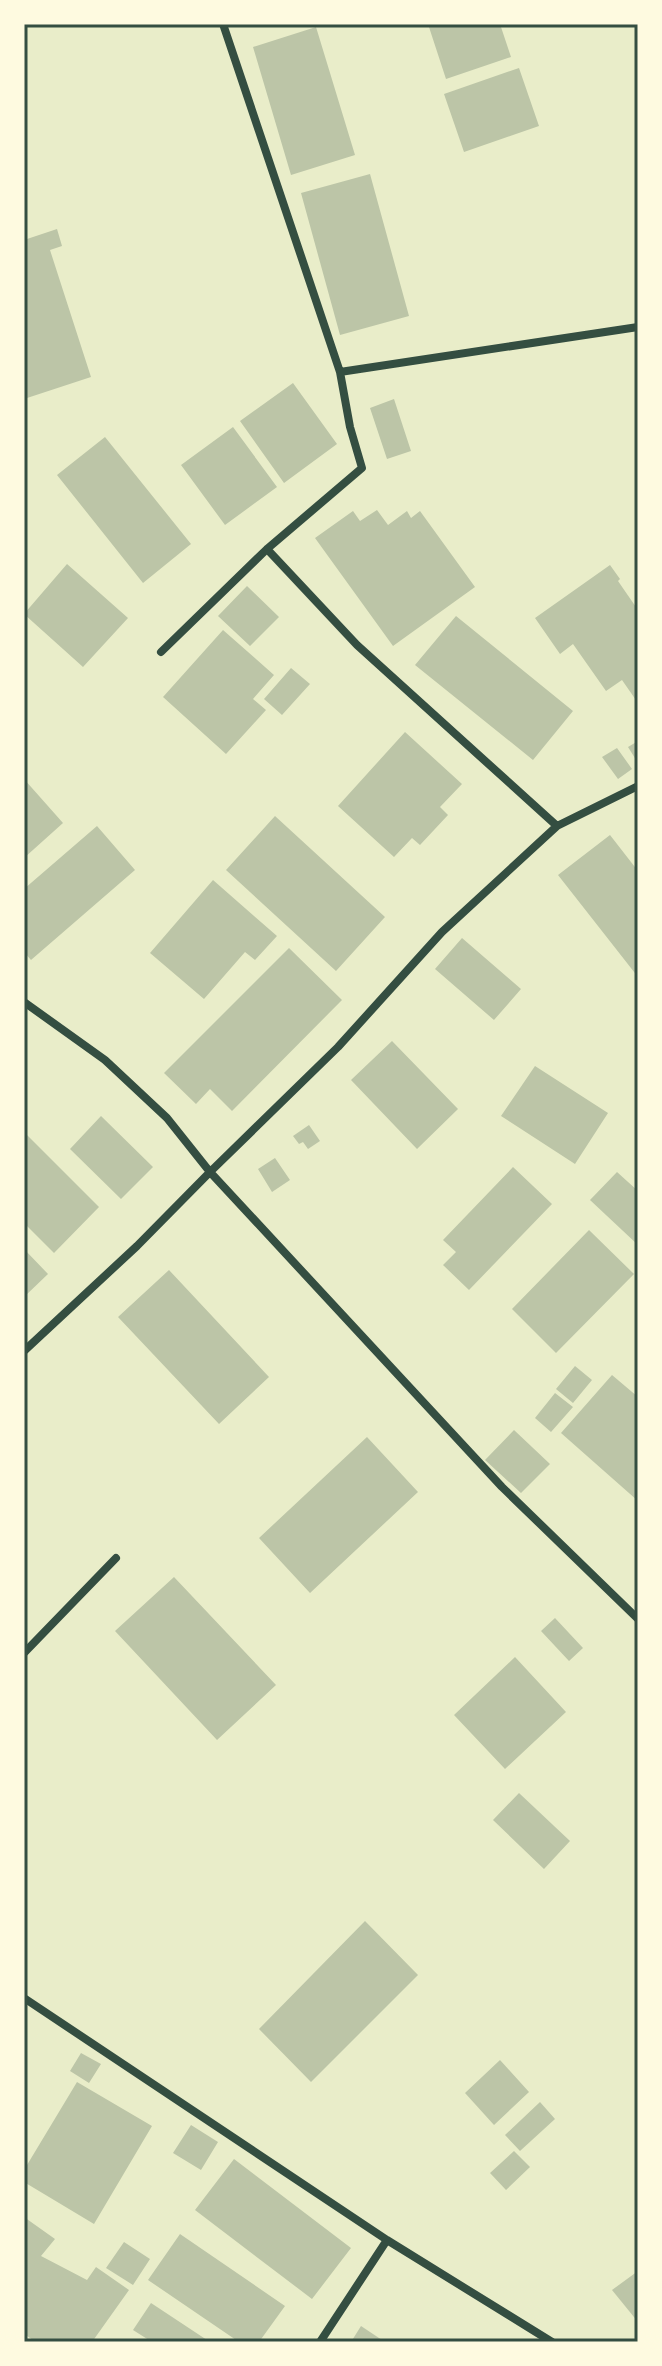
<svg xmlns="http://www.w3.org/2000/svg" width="662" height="2366" font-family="Signika,sans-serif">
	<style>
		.building { fill: #bcc5a7 }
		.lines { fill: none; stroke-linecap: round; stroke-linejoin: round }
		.minor { stroke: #344e41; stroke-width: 8 }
		.neatline { fill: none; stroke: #344e41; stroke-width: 3 }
	</style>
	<rect width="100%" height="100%" fill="#e9edc9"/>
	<path class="building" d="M428,24H500L511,57L446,79Z
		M316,27L355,155L291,175L253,47Z
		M519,68L539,126L464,152L444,94Z
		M370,174L409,316L340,335L301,193Z
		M57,229L62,246L50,250L91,377L24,399V240Z
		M293,383L337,444L284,483L240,421Z
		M394,399L411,451L387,459L370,408Z
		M233,427L277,487L225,525L181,465Z
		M105,437L191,544L143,583L57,475Z
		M377,510L388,525L407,511L411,518L420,511L475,587L393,646L315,538L353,511L360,521Z
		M67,564L128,618L83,667L24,614Z
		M610,565L620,579L618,581L638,610V703L622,680L606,691L573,644L560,654L535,618Z
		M247,586L279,617L250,646L218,616Z
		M456,616L573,711L533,760L415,665Z
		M223,630L274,675L253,699L266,710L226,754L163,697Z
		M291,668L310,684L282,715L264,699Z
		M405,732L462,784L440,807L448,815L420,845L412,838L394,857L338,806Z
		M638,741V763L628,747Z
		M617,748L632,769L618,779L602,757Z
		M24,779L63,823L24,858Z
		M275,816L385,917L336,971L226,870Z
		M97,826L135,870L31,960L24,952V889Z
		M610,835L638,871V977L558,875Z
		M213,880L277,936L255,960L245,952L204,999L150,953Z
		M462,938L521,989L494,1020L435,969Z
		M289,948L342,1000L232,1111L210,1089L196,1104L164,1073Z
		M392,1041L458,1109L417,1149L351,1080Z
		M535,1066L608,1113L575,1164L501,1116Z
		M101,1116L153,1167L121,1199L70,1149Z
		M309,1125L320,1141L308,1149L303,1142L299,1144L293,1136Z
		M24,1132L99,1207L54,1253L24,1223Z
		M275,1158L290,1180L272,1192L258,1169Z
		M513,1167L552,1204L469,1290L443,1265L456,1252L443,1240Z
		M617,1172L638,1191V1245L590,1200Z
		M589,1230L634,1274L556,1353L512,1309Z
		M24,1249L48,1274L24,1297Z
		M169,1270L269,1377L219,1424L118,1317Z
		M575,1366L592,1380L573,1403L556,1389Z
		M612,1375L638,1397V1501L561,1433Z
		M555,1393L573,1407L551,1432L535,1418Z
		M514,1430L550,1464L521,1493L485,1460Z
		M367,1437L418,1492L310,1593L259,1538Z
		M174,1577L276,1685L217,1740L115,1631Z
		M555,1618L583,1648L569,1661L541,1631Z
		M515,1657L566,1712L505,1769L454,1715Z
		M519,1793L570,1841L544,1869L493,1820Z
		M365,1921L418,1975L311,2082L259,2029Z
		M81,2053L101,2064L89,2083L70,2071Z
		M500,2060L529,2092L494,2125L465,2093Z
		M77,2082L152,2126L94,2224L24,2182V2170Z
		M540,2102L555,2119L520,2151L505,2135Z
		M191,2125L218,2142L201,2170L173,2153Z
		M514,2151L530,2167L506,2190L490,2173Z
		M234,2159L351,2248L312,2299L195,2210Z
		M24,2217L55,2239L41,2256L87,2280L96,2267L129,2290L92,2342H36L24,2334Z
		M180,2234L285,2306L259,2342H239L148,2280Z
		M124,2242L150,2259L133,2285L106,2268Z
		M638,2271V2322L612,2290Z
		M151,2303L210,2342H152L133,2330Z
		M361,2326L385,2342H351Z"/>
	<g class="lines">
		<path class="minor" d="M340,372L638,327
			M267,549L357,645L557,826
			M161,652L267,549L362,468L350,427L340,372L223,24
			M638,786L557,826L442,932L338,1047L210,1172L502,1487L638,1619
			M24,1002L105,1060L167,1118L210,1172L137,1246L24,1351
			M24,1653L116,1558
			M24,1998L387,2240L552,2342
			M320,2342L387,2240"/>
	</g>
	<rect width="662" height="2366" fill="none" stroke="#fefae0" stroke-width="52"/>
	<rect x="26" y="26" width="610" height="2314" class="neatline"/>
</svg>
